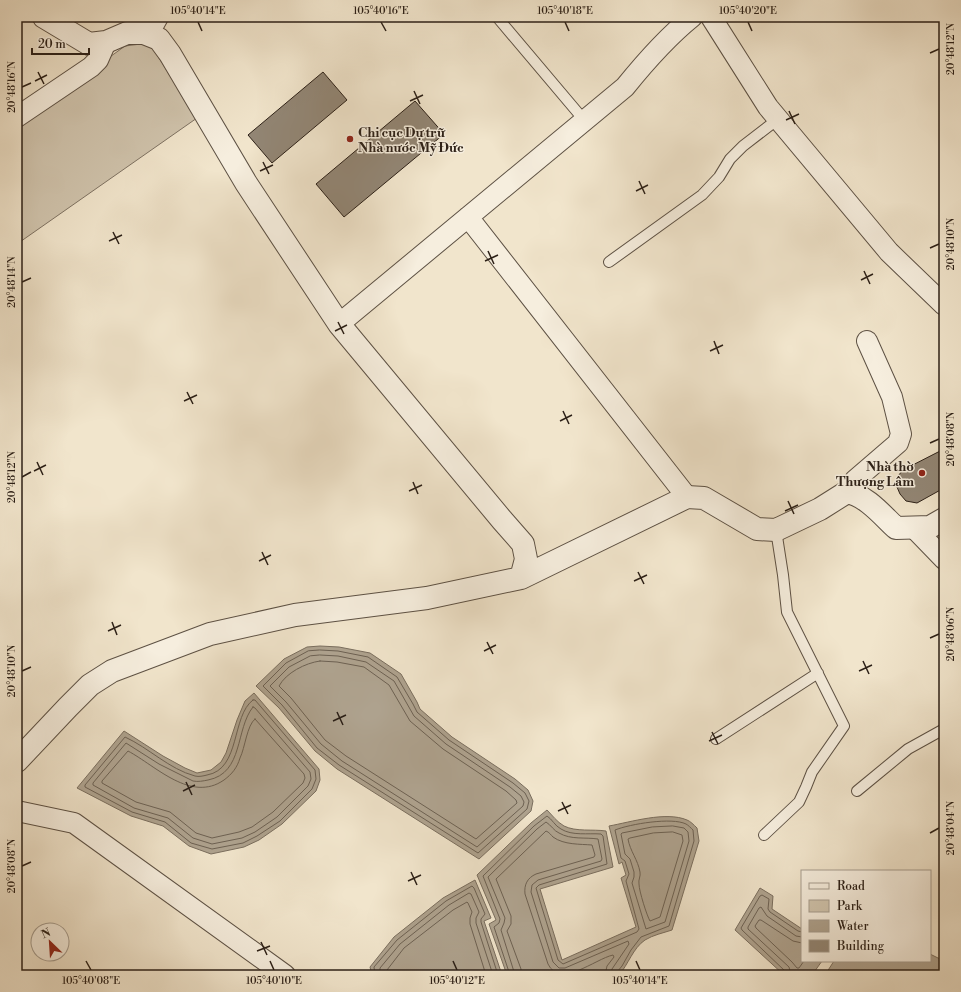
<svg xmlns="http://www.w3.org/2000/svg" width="961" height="992" font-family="'Libre Bodoni',serif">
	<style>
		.green { fill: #d0c4ad; stroke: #7e7262 }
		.water { fill: #aea28e; stroke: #7a6e5e }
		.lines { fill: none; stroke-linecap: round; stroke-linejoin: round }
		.shore { stroke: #6d6152; stroke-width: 1 }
		.building { fill: #928675; stroke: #2c2017 }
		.service-casing { stroke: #5d5144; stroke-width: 12 }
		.minor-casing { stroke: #5d5144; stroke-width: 22 }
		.tertiary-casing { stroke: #5d5144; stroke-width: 24 }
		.service { stroke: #f6eede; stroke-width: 10 }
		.minor { stroke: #f6eede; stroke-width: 20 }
		.tertiary { stroke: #f6eede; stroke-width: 22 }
		.ticks { fill: none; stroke: #2c2017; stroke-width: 1.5 }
		.poi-dot { fill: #8f2418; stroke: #f6eede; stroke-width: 1.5 }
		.labels { text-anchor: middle; stroke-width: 3; stroke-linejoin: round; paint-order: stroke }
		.poi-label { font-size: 13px; font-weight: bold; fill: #2c2017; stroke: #f6eede; text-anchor: start }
		.neatline { fill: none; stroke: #2c2017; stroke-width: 1.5 }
		.ticks-label { font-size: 10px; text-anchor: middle; fill: #2c2017 }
	</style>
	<rect width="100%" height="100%" fill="#f1e5cc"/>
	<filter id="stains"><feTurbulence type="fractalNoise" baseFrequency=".005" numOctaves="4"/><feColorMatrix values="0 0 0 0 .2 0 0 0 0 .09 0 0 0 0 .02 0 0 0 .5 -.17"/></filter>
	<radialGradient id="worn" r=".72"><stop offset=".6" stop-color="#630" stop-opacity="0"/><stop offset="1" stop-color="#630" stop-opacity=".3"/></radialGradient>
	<path class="green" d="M141,44L152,47L197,118L17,244V124L125,46Z"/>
	<path class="water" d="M320,646L339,647L370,653L401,674L417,702L420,709L452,737L515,779L528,790L533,801L531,811L479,859L337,769L315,751L279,708L256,686L284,659L307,647Z
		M254,693L319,769L320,780L316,791L282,824L259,840L244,847L211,854L189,846L163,826L131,816L77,788L124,731L163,756L185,768L197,773L211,770L221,762L226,753L237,720L245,701Z
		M547,810C552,815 557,822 564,826C576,832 593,829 606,831L613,867L540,889L562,960L636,927L621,878L626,875L622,862L619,864L609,826C631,822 666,811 687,820C690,821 694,825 697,828L699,841L672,930C663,933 653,935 645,940C633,948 628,965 619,975H507L489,924L496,920L477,875L531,823Z
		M475,880L491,918L484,921L502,975H372L370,967L394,937L443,898Z
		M760,888L773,896L772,909L802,929V961H822L812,975H784L735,930Z
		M930,954L944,961V975H825L834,961H930Z"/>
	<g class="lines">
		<path class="shore" d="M320,650L338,651L368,657L397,677L413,704L417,712L449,740L513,783L525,793L529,801L527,809L478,853L339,765L317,748L282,705L263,686L286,663L308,651Z
			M320,655L338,656L366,662L394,681L414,716L446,744L510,787L521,796L524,802L523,806L477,847L342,761L321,744L286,702L270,686L289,667L310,656Z
			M320,661L337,662L364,667L389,685L410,721L443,749L506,791L516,800L517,803L476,839L346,756L325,740L291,698L279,686C286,673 305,663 320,661Z
			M253,700H255L315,770L316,779L312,789L280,821L257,836L243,843L212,849L191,843L165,822L132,812L85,787V785L125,737C149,748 169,769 195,776C199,777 203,776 207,775C241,769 231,716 253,700Z
			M253,707L255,708L310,772L311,779L308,786L277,817L255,832L242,838L212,844L193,838L168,818L134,808L93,785V783L126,743L159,764L193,781C198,782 203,781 208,780C244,773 235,729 253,707Z
			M255,719L304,774L305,778L303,783L273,812L252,827L239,832L212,838L196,833L170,812L136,802L102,783V781L128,751C156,766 191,803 224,780C232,774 237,768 240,758C245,748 247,725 255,719Z
			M673,826L684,828L688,832L689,841L665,922L646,929L632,883L634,877V872L630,859L625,854L621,834L622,833L652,827Z
			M673,832L682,835L683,841L660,917L650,921C647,916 639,891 639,884C638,880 641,876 640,872C638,860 630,851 628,839L630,838L653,833Z
			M802,943L793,941L761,920H759L755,926L756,928L792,962L797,968H799L804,961
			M375,975L374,967L397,940L446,901L472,886L474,888L485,914L481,919V922L498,975
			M380,975V968L400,944L449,905L469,893L471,894L479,912L476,918V923L493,975
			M386,975L387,970L404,948L453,910L467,902L468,903L472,912L470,918V924L486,975
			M510,975L494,927L499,923L500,919L483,876L534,826L547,816C552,819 555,826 561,829C572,836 588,833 601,834L603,836L607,864L539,885L536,888L558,960L563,964L637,932L639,929L626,881L629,874L625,861L621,858L615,830C630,824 672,817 686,824C688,825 691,828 693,830L694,841L669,926L641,937L631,950L622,966L617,972L616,975
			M515,975L501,930L504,923L505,918L488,877L537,829L546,822C551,825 554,831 559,833C571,840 585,837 598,839L602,859L601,861L538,880L532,885L531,892L553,962L559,968H565L628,941L629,944L612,969L611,975
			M521,975V969L507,931L511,924V916L496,879L546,831C549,832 551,835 553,837C564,845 580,844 592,845L595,855L594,857L536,874C527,878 524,885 525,894L548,964C560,989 595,959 613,955L614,957L607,966L605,975
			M786,975L785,971L742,930L741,928L760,896L762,895L769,899L768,909L770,912L798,931L802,932
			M791,975L789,967L748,929V927L759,908L761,907L767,916L796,936L802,937"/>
	</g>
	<path class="building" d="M323,72L347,100L272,163L248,135Z
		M415,101L444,134L344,217L316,184Z
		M944,449V488L917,503L906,501L900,494L897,487L898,476L903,470Z"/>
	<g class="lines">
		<defs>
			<path id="service" d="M497,17L584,120
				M609,262L702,195L719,177L730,159L743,146L778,119
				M716,739L818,673
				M857,791L908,749L944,729
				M764,835L799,802L806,787L812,772L844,726L787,612L783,575L776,530"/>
			<path id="minor" d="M711,17L768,107L889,252L944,305
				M148,35L158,17
				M17,117L91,67L98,60L106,42
				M468,217L687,497
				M339,324L625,87C646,61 666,38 692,17
				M847,492L855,480L898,443L901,434L892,397L867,341
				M914,528L944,559
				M17,811L74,823L285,975"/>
			<path id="tertiary" d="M44,17L89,44L106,42L127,33H144L159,39L170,54L246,183L339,324L502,520L523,544L526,559L521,578
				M17,761L68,707L90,685L112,671L210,634L295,615L427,598L521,578L687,497L704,498L757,529L776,530L820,509L847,492C867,496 882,515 896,528L930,527L944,519"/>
		</defs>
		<use href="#service" class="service-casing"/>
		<use href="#minor" class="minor-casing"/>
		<use href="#tertiary" class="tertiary-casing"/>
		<use href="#service" class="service"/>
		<use href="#minor" class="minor"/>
		<use href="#tertiary" class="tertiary"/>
	</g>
	<path class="ticks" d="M198,22L202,31M381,22L386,31M565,22L569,31M748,22L752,31M930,53L939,49M38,72L44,84M35,81L47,75M22,87L31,83M414,91L420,104M410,101L423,95M789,111L795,124M786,120L799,114M263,162L269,174M260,171L273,165M639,181L645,194M636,191L648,185M113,232L119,244M109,241L122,235M930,248L939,244M488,251L494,264M485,261L498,255M864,271L870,284M861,280L873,274M22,282L31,278M338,322L344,334M335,331L347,325M714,341L719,354M710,351L723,345M187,392L193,404M184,401L197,395M563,411L569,424M560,421L572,415M930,443L939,439M37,462L43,475M34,471L46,465M22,477L31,472M413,482L418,494M409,491L422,485M788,501L794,514M785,511L798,505M262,552L268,565M259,561L271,555M638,572L644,584M634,581L647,575M112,622L117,635M108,631L121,625M930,638L939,634M487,642L493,654M484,651L496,645M863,661L869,674M22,671L31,667M859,671L872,665M337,712L343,725M333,721L346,715M712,732L718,744M709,741L722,735M186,782L192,795M183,791L195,785M562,802L568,814M558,811L571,805M930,833L939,828M22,866L31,862M411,872L417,885M408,881L421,875M261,942L267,955M257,951L270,946M86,961L91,970M270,961L274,970M453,961L457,970M636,961L640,970"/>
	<g class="poi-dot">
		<circle cx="350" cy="139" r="4"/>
		<circle cx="922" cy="473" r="4"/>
	</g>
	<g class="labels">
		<g class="poi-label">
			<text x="358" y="137">Chi cục Dự trữ<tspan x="358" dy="15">Nhà nước Mỹ Đức</tspan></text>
			<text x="914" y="471" text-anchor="end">Nhà thờ<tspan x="914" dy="15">Thượng Lâm</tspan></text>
		</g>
	</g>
	<rect width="961" height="992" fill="none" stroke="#f1e5cc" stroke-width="44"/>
	<rect x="801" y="870" width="130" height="92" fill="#f6eede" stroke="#a59c8e"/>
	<rect x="809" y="883" width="20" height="6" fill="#f6eede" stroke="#a59c8e"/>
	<text x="837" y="890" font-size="12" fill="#2c2017">Road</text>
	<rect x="809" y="900" width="20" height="12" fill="#d0c4ad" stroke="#a59c8e"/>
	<text x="837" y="910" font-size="12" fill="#2c2017">Park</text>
	<rect x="809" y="920" width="20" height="12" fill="#aea28e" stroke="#a59c8e"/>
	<text x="837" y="930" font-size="12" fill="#2c2017">Water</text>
	<rect x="809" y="940" width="20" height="12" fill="#928675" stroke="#a59c8e"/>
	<text x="837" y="950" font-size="12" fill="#2c2017">Building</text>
	<g transform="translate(50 942) rotate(335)"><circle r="19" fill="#f6eede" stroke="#a59c8e"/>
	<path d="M0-3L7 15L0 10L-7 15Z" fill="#8f2418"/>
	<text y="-6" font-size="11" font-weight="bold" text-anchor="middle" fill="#2c2017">N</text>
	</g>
	<path d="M32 48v6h57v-6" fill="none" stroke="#2c2017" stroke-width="2"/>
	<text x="38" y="48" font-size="12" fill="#2c2017" stroke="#f6eede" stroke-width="3" paint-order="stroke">20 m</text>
	<rect x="22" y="22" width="917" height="948" class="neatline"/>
	<g class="ticks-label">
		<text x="198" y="14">105°40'14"E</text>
		<text x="381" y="14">105°40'16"E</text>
		<text x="565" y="14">105°40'18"E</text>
		<text x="748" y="14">105°40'20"E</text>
		<text transform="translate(950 49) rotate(-90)" y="4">20°48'12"N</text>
		<text transform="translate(11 87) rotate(-90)" y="4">20°48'16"N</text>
		<text transform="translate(950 244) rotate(-90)" y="4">20°48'10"N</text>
		<text transform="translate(11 282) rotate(-90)" y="4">20°48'14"N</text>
		<text transform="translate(950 439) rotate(-90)" y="4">20°48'08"N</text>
		<text transform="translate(11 477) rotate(-90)" y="4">20°48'12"N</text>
		<text transform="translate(950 634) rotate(-90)" y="4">20°48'06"N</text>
		<text transform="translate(11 671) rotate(-90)" y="4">20°48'10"N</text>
		<text transform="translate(950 828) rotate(-90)" y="4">20°48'04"N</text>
		<text transform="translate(11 866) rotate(-90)" y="4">20°48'08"N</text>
		<text x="91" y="984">105°40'08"E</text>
		<text x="274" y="984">105°40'10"E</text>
		<text x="457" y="984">105°40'12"E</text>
		<text x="640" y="984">105°40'14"E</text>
	</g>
	<rect width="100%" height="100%" filter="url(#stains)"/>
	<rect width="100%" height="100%" fill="url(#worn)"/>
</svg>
